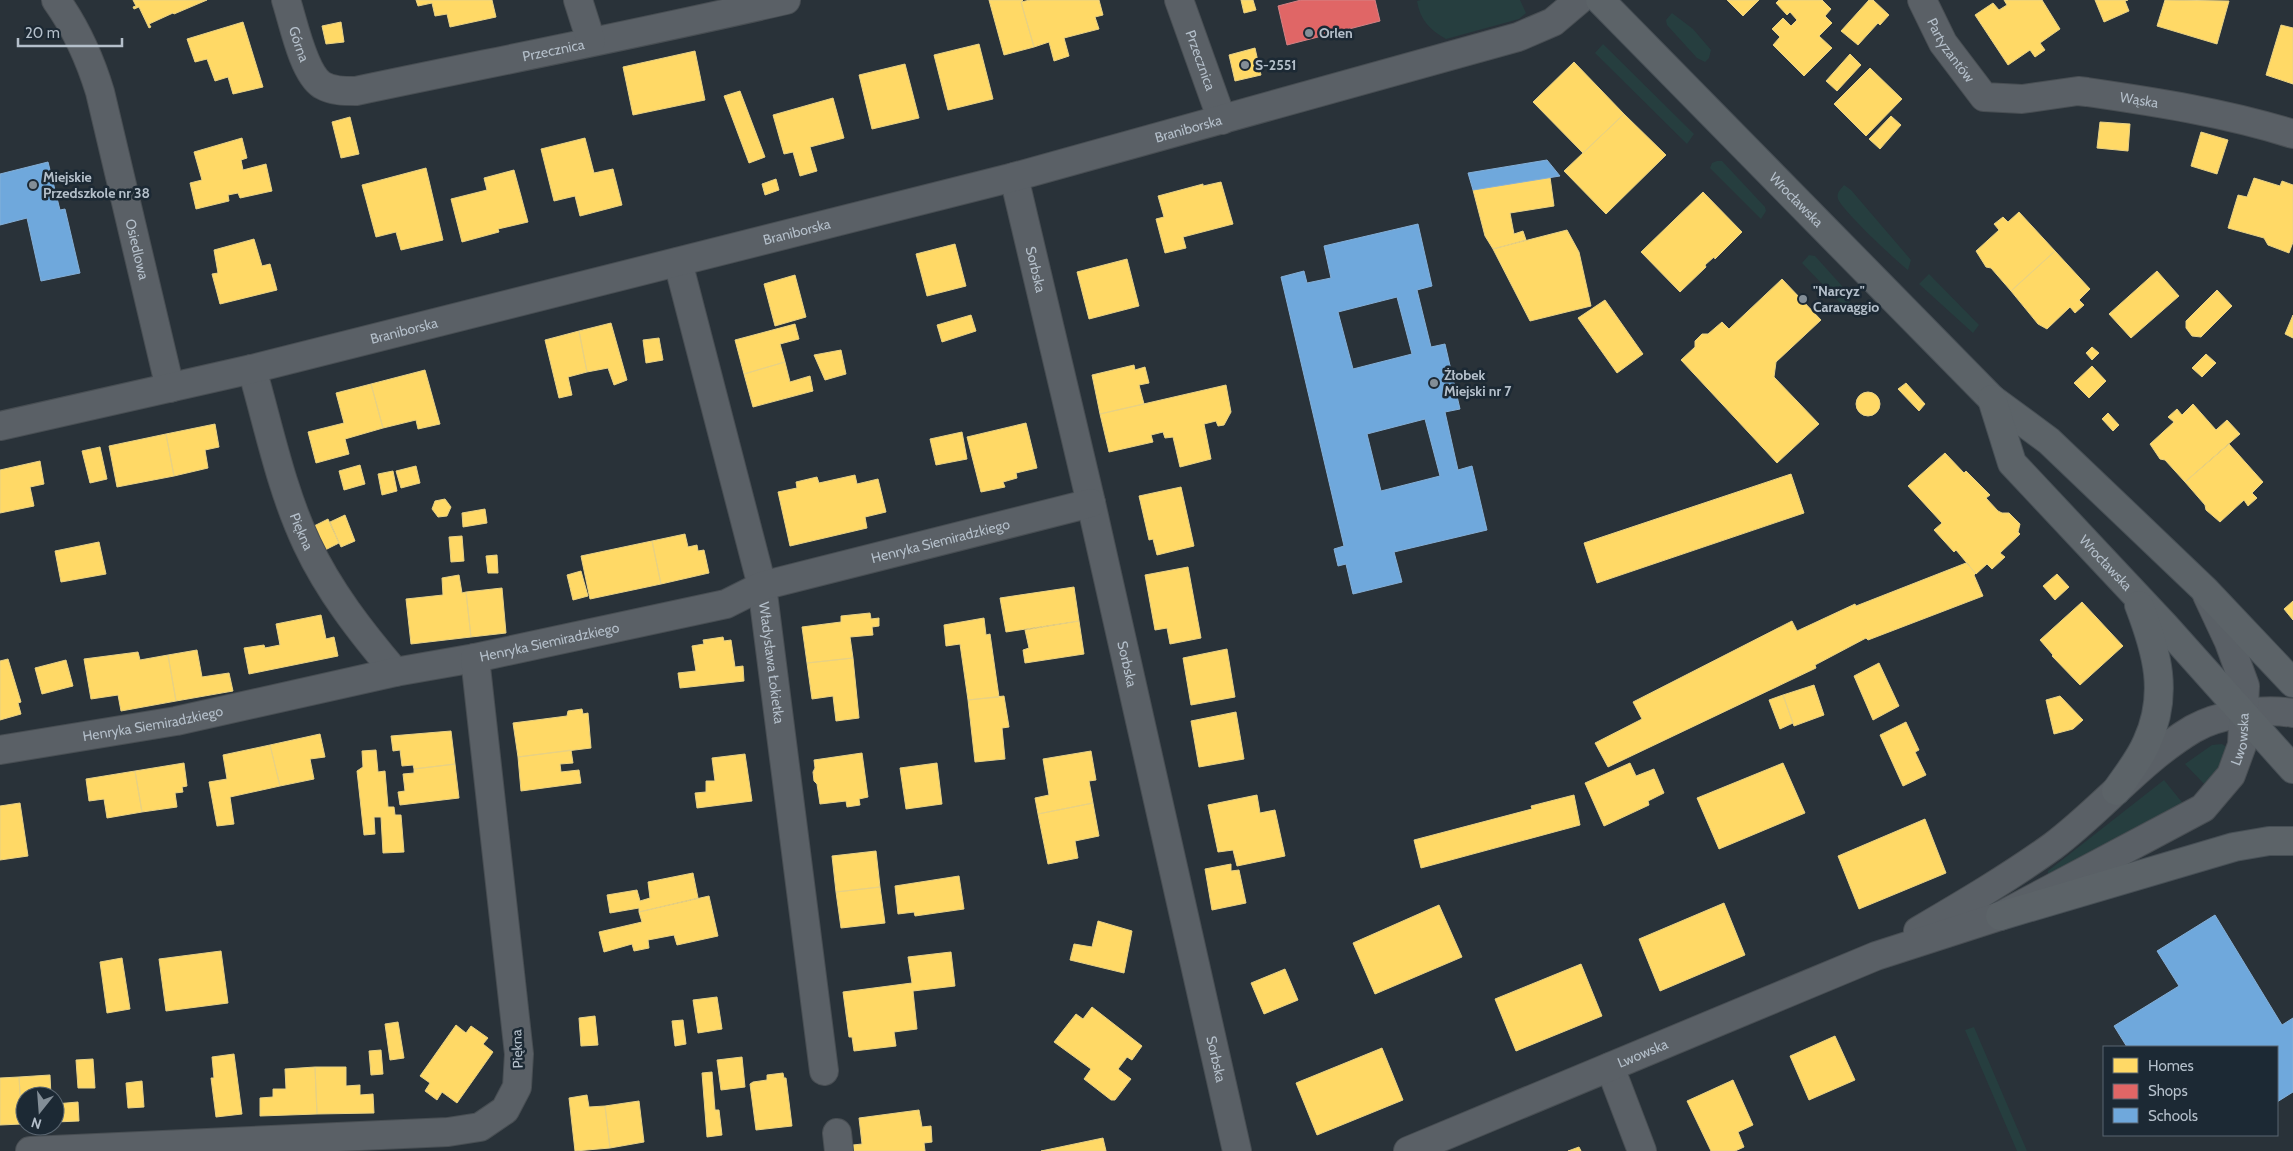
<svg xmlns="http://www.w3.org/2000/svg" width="2293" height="1151" font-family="Cabin,sans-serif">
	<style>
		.green { fill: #263e3f }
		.homes { fill: #ffd966; stroke: #e8d184 }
		.shops { fill: #e06666; stroke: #d38184 }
		.schools { fill: #6fa8dc; stroke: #84afd7; fill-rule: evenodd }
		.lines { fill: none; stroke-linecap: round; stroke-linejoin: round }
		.minor-casing { stroke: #484e53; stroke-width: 30 }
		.major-casing { stroke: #474f55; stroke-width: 30 }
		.minor { stroke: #5a6066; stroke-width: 28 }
		.major { stroke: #5c6368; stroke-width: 28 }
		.poi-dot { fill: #838e97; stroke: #1c2934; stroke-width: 2 }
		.labels { text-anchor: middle; stroke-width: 5; stroke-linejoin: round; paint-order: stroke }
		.poi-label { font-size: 14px; font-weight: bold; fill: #b4bfca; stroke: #1c2934; text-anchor: start }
		.street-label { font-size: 14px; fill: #b4bfca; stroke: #1c2934 }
	</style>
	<rect width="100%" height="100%" fill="#293239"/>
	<path class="green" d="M1421,0H1520L1526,13L1519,19L1446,39C1430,30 1420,20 1417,1Z
		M1672,13L1693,29L1711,50L1709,58L1705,62L1697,58L1667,25L1666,20Z
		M1603,44L1694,134L1687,144L1595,53Z
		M1717,161H1722L1765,207L1766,211L1761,219L1710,168L1712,163Z
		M1844,185L1851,190L1911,260L1908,270C1896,261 1842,210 1838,199C1836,193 1841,189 1844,185Z
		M1809,255L1815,256L1842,286L1853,309L1849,312L1802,263Z
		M1929,274L1979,325L1973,333L1919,284Z
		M2222,744L2228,748L2227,757L2208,788L2185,764L2212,745Z
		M2164,780L2185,806L2048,877V871Z
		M1974,1027L2027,1151H2017L1965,1030Z"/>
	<path class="homes" d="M133,0H207L174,14L173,13L149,24L151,27L149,28L139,7L134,9L133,7L136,6Z
		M416,0H492L496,17L450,27L447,14L435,16L432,3L418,6Z
		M989,0H1023L1021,2L1034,47L1004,55Z
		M1030,0H1099L1103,15L1095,17L1099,29L1064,38L1069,56L1054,61L1049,42L1034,47L1021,2Z
		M1241,0H1253L1256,10L1244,13Z
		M1727,0H1759L1743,16Z
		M1779,0H1822L1831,9L1825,16L1832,23L1819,36L1832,48L1804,76L1773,45L1780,37L1772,29L1783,18L1791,26L1797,20L1790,12L1787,15L1776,3Z
		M1869,0H1873L1889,15L1880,25L1878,23L1858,45L1841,31Z
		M2004,0H2042L2060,29L2040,43L2045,50L2035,57L2030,50L2008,65L1975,15L1993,3L1999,10L2007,5Z
		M2095,0H2128L2125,1L2129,11L2104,22Z
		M2165,0L2229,1L2217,44L2157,26Z
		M243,22L263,87L233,94L228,77L215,81L207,59L195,62L187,39Z
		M341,22L344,42L326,44L322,26Z
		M2281,25L2293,28V84L2266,75Z
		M979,44L993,99L948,110L934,55Z
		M1255,48L1261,75L1235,81L1229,55Z
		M695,51L705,100L633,115L623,67Z
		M1850,54L1861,65L1837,91L1826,81Z
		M1574,62L1624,114L1583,153L1533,102Z
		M905,64L919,118L872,129L859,75Z
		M1870,68L1902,99L1866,136L1834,104Z
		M740,91L765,157L749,163L724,96Z
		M833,98L844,138L810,147L817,171L800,176L793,152L784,154L773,115Z
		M1624,114L1666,155L1606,214L1564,171Z
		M1891,116L1901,125L1880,149L1869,139Z
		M350,117L359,154L341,158L332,122Z
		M2100,122L2130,124L2128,151L2097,148Z
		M2201,132L2228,140L2217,174L2191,166Z
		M242,138L247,158L241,160L243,170L266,164L272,191L240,198L238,193L228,195L229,201L196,209L190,183L202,180L194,152Z
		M585,138L594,173L613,169L622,205L580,216L575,196L554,201L541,149Z
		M426,168L443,240L401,250L396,232L376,237L362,185Z
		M514,170L528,222L498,229L499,232L462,242L451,199L487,190L484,178Z
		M1550,177L1554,206L1510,213L1514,234L1523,231L1526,240L1493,249L1485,236L1473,190Z
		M2254,178L2280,186L2282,181L2293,185V242L2289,253L2268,245L2264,238L2228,228L2238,195L2247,197Z
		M776,179L779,190L765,195L762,184Z
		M1221,182L1233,224L1183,237L1186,248L1165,253L1156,219L1164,217L1158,196L1203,184V186Z
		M1703,192L1742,232L1715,259L1714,257L1705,265L1706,267L1680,292L1641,252Z
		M2019,212L2055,251L2011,291L1991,268L1986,267L1976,251L1999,230L1994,224L2003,217L2008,222Z
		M1567,230L1579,252L1591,306L1530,321L1493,249Z
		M254,239L262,266L270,264L277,290L220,304L212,274L218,273L214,250Z
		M955,244L966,286L927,296L916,254Z
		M2055,251L2090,289L2079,300L2084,305L2075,313L2070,307L2047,329L2038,324L2011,291Z
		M1127,259L1139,306L1089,319L1077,272Z
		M2157,271L2179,296L2131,338L2109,314Z
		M795,275L806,317L775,326L764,284Z
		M1782,279L1821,320L1776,362L1774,377L1819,424L1777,463L1681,360L1695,347V341L1702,334H1708L1722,322L1729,329Z
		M2217,290L2232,306L2201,337L2192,336L2186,328V321Z
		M1605,300L1643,354L1617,373L1578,318Z
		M971,315L976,331L942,342L937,325Z
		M2293,315V338L2285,334Z
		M611,323L627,380L614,385L608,368L587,372L579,331Z
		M795,324L799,339L780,344L785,362L744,374L735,340Z
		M579,331L587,372L568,377L572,395L559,398L545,340Z
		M659,338L663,360L646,363L643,340Z
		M2092,347L2099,353L2092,360L2086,353Z
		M841,350L846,374L825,380L814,355Z
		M2206,354L2216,363L2202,377L2192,368Z
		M785,362L790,382L810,376L813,391L753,407L744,374Z
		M1134,365L1135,370L1145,367L1149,383L1139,385L1144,404L1100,414L1092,375Z
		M2092,366L2106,381L2089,398L2074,383Z
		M425,370L440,424L418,429L416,420L383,428L371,384Z
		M1906,383L1925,404L1919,411L1898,389Z
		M371,384L383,428L345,439L349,454L316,463L308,432L344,423L336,393Z
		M1226,385L1231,412L1224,425L1218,426L1216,421L1204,424L1211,459L1180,467L1173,437L1165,438L1163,432L1151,435L1153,442L1109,452L1100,414Z
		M1856 404a12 12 0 1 1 24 0a12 12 0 1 1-24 0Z
		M2193,404L2216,430L2227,420L2240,434L2185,482L2165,460L2160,459L2150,444L2174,422L2168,417L2177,409L2182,415Z
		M2108,413L2119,425L2113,431L2102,419Z
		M1026,423L1037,468L1016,473L1017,478L1003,482L1005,487L981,492L967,437Z
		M215,424L219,447L205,450L208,468L174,476L166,434Z
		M962,432L967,459L936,465L930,439Z
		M166,434L174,476L117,487L109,446Z
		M2229,444L2263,482L2252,493L2257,498L2248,506L2244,500L2220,522L2206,510L2205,505L2185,482Z
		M100,447L107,479L90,483L82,451Z
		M1945,453L1964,473L1966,471L1990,495L1986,498L1998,511L2002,513H2009L2020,524L2018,532L2020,534L2000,553L2005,557L1992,569L1987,564L1976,574L1956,550L1954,552L1934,530L1942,523L1908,486Z
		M40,461L44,484L30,487L34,506L0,513V470Z
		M360,465L365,484L344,490L339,471Z
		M416,466L420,483L401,488L396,471Z
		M393,471L397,491L382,495L378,474Z
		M1791,474L1804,513L1597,583L1584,543Z
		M855,475L857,484L878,479L886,512L865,517L867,528L790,546L778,492L797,488L796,482L817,477L819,483Z
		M1181,487L1194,546L1157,555L1153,539L1149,540L1139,496Z
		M445,499L451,507L447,516L438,517L432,509L435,501Z
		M485,509L487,523L463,527L462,513Z
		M345,515L355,541L341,547L330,522Z
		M328,519L339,543L325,550L314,526Z
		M685,534L688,547L697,545L698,551L704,550L709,573L661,584L652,541Z
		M462,536L464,561L451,562L449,537Z
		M652,541L661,584L590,599L581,556Z
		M99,542L106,574L61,582L55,551Z
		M497,555L498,573H488L486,556Z
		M1966,563L1976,573L1974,575L1983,596L1868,640L1866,638L1815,665L1816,668L1608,767L1595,743L1642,719L1633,702L1792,621L1797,631L1855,604L1856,606Z
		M1188,567L1201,638L1170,644L1167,628L1155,630L1145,575Z
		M581,571L588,596L573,600L567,575Z
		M2057,574L2069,587L2055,600L2043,586Z
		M459,575L462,593L466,592L471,637L411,644L406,599L443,595L442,578Z
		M1074,587L1079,621L1006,632L1000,598Z
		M502,588L506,633L471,637L466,592Z
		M2293,601V620L2284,609Z
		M2082,602L2123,646L2080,685L2052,656L2053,655L2040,640Z
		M870,613L871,619L879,618V626L872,627L873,635L850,637L853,658L807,663L802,627L841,622V616Z
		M321,615L326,639L334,637L338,656L249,674L244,648L264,645L265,648L280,645L276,624Z
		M984,618L986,635L990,634L999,697L968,700L960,644L946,646L944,625Z
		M1079,621L1084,654L1025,663L1023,650L1029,648L1025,630Z
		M723,637L724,641L731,640L735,667L743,666L744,681L680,688L678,673L696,671L692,646L704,644L703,640Z
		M1227,649L1235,697L1191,705L1183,658Z
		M197,650L202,677L229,673L233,691L176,701L168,655Z
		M138,652L140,660L168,655L176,701L121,711L118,695L91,699L84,659Z
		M853,658L859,718L836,721L833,696L812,699L807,663Z
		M8,659L21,702L18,703L21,714L0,720V661Z
		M66,660L73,686L42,694L35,668Z
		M1879,663L1899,706L1873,720L1854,676Z
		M1814,685L1824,715L1794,726L1783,695Z
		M1783,695L1793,723L1780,729L1769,700Z
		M1004,696L1009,727L1002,728L1005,759L975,762L968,700Z
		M2060,696L2083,720L2073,729L2054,734L2046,700Z
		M582,709L583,714L588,713L591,748L518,757L513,723L567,716L568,711Z
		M1236,712L1244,759L1199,767L1191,721Z
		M1906,722L1919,750L1915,752L1926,775L1903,786L1880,735Z
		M451,731L455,764L414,769L413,765L402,766L400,750L393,751L391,736Z
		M320,734L325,757L310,759L314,779L280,786L270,745Z
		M270,745L280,786L230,797L234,824L217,826L209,782L227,779L223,755Z
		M376,750L378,772L385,771L388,807H394L395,815H401L404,852L383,853L381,817H374L375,834L364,835L357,771L363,767L362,751Z
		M571,750L573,763L560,764L561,772L579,770L581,783L521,791L518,757Z
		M1091,751L1096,780L1089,781L1093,803L1038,814L1035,798L1049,795L1043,759Z
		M862,753L868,797L859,799L860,805L847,807L846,801L820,804L817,784L814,781L813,772L815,768L814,760Z
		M745,754L752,801L697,808L695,793L706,792V781H715L712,758Z
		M184,763L187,786L182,787L183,792L175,793L177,807L142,812L135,771Z
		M937,763L942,804L906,809L900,768Z
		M1630,763L1636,776L1654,769L1664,793L1648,801L1649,805L1604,826L1585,783Z
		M1783,763L1805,813L1719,849L1697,798Z
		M455,764L459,798L400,805L398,792L405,791L403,774L414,773V769Z
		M135,771L142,812L107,818L104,799L89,801L86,779Z
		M1257,795L1260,813L1275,810L1285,856L1237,866L1233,850L1218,852L1208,805Z
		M1574,795L1580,825L1421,868L1414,840L1532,809L1531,806Z
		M20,803L28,856L0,860V806Z
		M1093,803L1099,836L1075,841L1078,858L1048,864L1038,814Z
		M1925,819L1946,873L1859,909L1838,856Z
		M876,851L880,887L836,892L832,856Z
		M1231,864V871L1239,870L1246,903L1212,910L1205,869Z
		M693,873L698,898L639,912V908L610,913L607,895L637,890L640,901L650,898L648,882Z
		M959,876L964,909L915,916L914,912L898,914L895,886Z
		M880,887L885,923L841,928L836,892Z
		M709,896L718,936L677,945L674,935L648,940L649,948L634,951L632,944L604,952L599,932L642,922L639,912Z
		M1724,903L1745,955L1660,991L1639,939Z
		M1439,905L1462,957L1375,994L1353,943Z
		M1098,921L1132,931L1124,973L1070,960L1074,944L1092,947Z
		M221,951L228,1003L166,1011L159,959Z
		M951,952L955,986L913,991L917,1029L894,1032L896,1046L854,1051L852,1037H849L843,992L912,983L908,957Z
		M122,958L130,1009L107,1013L100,962Z
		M1581,964L1602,1016L1516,1051L1495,999Z
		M1285,969L1298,1000L1264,1014L1251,983Z
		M717,997L722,1029L698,1033L693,1000Z
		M1092,1007L1142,1046L1132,1060L1127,1057L1118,1069L1131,1079L1115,1100H1111L1084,1079L1091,1069L1054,1042L1076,1014L1083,1019Z
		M595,1016L598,1045L581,1046L579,1018Z
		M683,1020L686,1044L675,1046L672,1021Z
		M398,1022L404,1058L390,1060L385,1024Z
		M456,1025L466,1033L471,1026L488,1038L483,1044L493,1052L457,1103L442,1092L437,1100L425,1091L430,1083L420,1076Z
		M1835,1036L1855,1080L1809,1100L1790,1056Z
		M1382,1048L1403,1100L1317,1135L1296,1083Z
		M381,1050L383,1074L371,1075L369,1051Z
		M234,1054L242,1114L216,1117L211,1078H214L212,1057Z
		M742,1057L745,1087L721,1090L717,1060Z
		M93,1059L95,1088H78L76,1060Z
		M315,1067H346V1086L360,1085V1095L373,1094L374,1113L317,1114Z
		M315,1067L317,1114L260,1116V1098L273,1097V1089H286L285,1069Z
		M712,1072L715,1110H719L722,1135L707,1137L702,1073Z
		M783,1073L784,1078H786L792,1126L756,1130L750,1084L753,1082L767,1080V1075Z
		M50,1075L51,1096H25V1124H22L19,1077Z
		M19,1077L22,1124L0,1125V1078Z
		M1733,1080L1753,1125L1738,1132L1744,1147L1735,1151H1711L1687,1101Z
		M142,1081L144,1107L128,1108L126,1083Z
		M587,1095L589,1107L605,1106L610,1148L575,1151L569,1098Z
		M639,1101L644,1142L610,1148L605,1106Z
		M78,1102L79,1121L55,1122V1104Z
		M919,1110L922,1127L931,1126L932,1142L924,1143L925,1151H853V1145L862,1144L859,1118Z
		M1103,1138L1106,1151H1041Z
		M1579,1147L1581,1151H1568Z"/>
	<path class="shops" d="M1301,0H1375L1380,21L1287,45L1278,6Z"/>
	<path class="schools" d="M1547,160L1560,176L1473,190L1468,173Z
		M48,162L60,210L65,209L80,273L41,281L27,218L0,225V174Z
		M1418,224L1432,286L1417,290L1431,347L1445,344L1460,409L1445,412L1458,470L1472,466L1487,530L1394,552L1402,582L1353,594L1346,564L1338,566L1334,549L1344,546L1281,277L1304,271L1307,283L1331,278L1324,246ZM1397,297L1412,354L1353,369L1338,312ZM1425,419L1440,476L1381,491L1367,434Z
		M2215,915L2282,1025L2293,1018V1092L2277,1102V1047H2127L2114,1026L2179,986L2157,951Z"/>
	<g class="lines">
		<defs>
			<g id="minor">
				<path id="s1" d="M56,0C76,28 90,59 100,92L170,388"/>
				<path id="s2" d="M286,0C293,21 303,73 322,85C332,91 344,91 356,91C499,61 643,33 786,0"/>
				<path d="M578,0L591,41"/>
				<path id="s3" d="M1179,0L1222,120"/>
				<path id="s4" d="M1922,0L1943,43L1984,97L2022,99L2078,91L2087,92C2156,102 2226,113 2293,134"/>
				<path id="s5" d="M1014,177L1091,503L1237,1151"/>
				<path id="s6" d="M678,262L762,586L824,1071"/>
				<path id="s7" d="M252,369C269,428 281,489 307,544C329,591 361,632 395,672"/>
				<path id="s8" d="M0,426L252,369L1014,177L1518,37L1553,22L1579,0"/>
				<path id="s9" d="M0,750L176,721L395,672L475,658L726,604L762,586L1091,503"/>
				<path d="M1918,931C1964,904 2010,877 2053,846C2101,810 2141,760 2193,729C2219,714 2264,708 2293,713"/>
				<path d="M1610,1067L1642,1151"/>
				<path d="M837,1133L839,1151"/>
				<path d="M30,1151L448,1132L480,1127L505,1110L517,1087L519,1054L475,658"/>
				<path id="s10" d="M1408,1151L1876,956L2000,916L2203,808L2231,775L2242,745L2245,686L2229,642L2207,595"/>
			</g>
			<g id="major">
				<path id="s11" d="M1600,0L1992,399L2049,441L2205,590L2293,683"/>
				<path id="s12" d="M1992,399L2012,463L2165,626L2293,769"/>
				<path d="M2116,791C2127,775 2140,759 2147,742C2169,694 2157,652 2139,605"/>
				<path d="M2000,916L2234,847L2269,841H2293"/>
			</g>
		</defs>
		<use href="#minor" class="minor-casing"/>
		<use href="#major" class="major-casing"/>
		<use href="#minor" class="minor"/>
		<use href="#major" class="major"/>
	</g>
	<g class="poi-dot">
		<circle cx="1309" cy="33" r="5"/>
		<circle cx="1245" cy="65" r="5"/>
		<circle cx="33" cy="185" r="5"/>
		<circle cx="1803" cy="299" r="5"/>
		<circle cx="1434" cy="383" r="5"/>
	</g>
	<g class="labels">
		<g class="poi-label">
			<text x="1319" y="38">Orlen</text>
			<text x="1255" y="70">S-2551</text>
			<text x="43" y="182">Miejskie<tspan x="43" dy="16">Przedszkole nr 38</tspan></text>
			<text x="1813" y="296">"Narcyz"<tspan x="1813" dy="16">Caravaggio</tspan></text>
			<text x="1444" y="380">Żłobek<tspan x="1444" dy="16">Miejski nr 7</tspan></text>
		</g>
		<g class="street-label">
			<text dy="5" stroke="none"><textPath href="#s2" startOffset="46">Górna</textPath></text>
			<text dy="5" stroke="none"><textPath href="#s2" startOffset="330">Przecznica</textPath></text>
			<text dy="5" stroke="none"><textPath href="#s4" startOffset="58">Partyzantów</textPath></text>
			<text dy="5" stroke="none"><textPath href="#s3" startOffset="64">Przecznica</textPath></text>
			<text dy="5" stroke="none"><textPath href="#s4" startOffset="272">Wąska</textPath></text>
			<text dy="5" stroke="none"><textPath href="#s8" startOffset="1225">Braniborska</textPath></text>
			<text dy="5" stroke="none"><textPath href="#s11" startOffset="280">Wrocławska</textPath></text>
			<text dy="5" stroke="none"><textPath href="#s8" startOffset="820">Braniborska</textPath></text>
			<text dy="5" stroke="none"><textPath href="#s1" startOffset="264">Osiedlowa</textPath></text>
			<text dy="5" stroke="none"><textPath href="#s5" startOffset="95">Sorbska</textPath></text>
			<text dy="5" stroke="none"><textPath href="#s8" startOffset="415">Braniborska</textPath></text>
			<text dy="5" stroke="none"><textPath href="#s7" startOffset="170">Piękna</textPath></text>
			<text dy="5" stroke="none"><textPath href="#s9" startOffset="965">Henryka Siemiradzkiego</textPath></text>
			<text dy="5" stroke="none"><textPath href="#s12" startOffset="204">Wrocławska</textPath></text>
			<text dy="5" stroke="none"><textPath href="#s9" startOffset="560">Henryka Siemiradzkiego</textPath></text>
			<text dy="5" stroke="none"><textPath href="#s6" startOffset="412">Władysława Łokietka</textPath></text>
			<text dy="5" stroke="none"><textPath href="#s5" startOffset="500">Sorbska</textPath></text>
			<text dy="5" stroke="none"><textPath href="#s9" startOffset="155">Henryka Siemiradzkiego</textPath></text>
			<text dy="5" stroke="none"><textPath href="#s10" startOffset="948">Lwowska</textPath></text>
			<text transform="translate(517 1049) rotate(-92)" y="5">Piękna</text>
			<text dy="5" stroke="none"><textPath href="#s10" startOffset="254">Lwowska</textPath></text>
			<text dy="5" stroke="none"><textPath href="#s5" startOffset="905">Sorbska</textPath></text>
		</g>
	</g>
	<rect x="2103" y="1046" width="175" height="90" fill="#1c2934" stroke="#596570"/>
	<rect x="2113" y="1058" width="25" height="15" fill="#ffd966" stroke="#596570"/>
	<text x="2148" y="1071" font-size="15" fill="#b4bfca">Homes</text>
	<rect x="2113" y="1084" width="25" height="15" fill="#e06666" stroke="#596570"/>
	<text x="2148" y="1096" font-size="15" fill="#b4bfca">Shops</text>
	<rect x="2113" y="1108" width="25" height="15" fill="#6fa8dc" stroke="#596570"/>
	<text x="2148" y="1121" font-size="15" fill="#b4bfca">Schools</text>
	<g transform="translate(40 1111) rotate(197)"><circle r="24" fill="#1c2934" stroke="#596570"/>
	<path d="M0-4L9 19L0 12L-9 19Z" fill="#838e97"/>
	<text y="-8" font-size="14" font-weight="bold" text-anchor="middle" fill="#b4bfca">N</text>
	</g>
	<path d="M18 38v8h104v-8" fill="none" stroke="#b4bfca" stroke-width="2.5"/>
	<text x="25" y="38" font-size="15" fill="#b4bfca" stroke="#1c2934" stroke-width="4" paint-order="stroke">20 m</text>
</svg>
